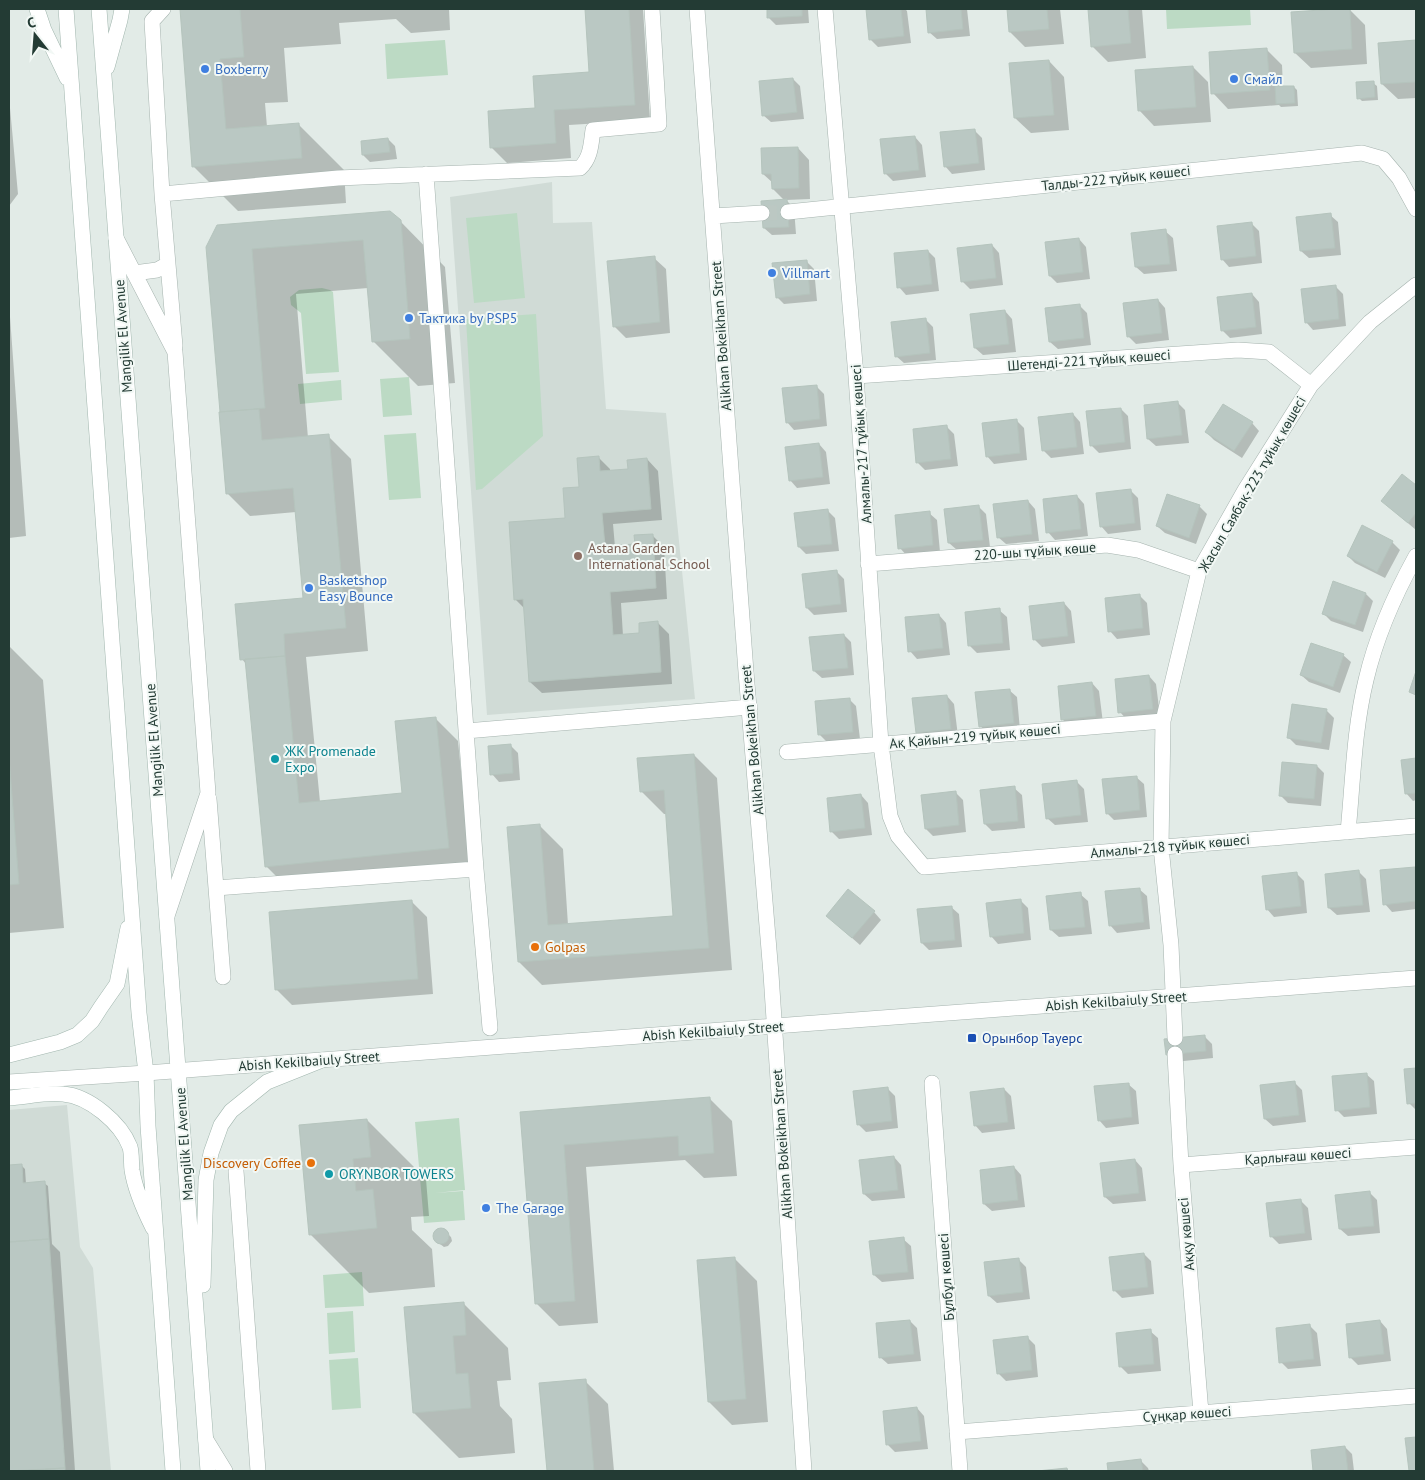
<svg xmlns="http://www.w3.org/2000/svg" width="1425" height="1480" font-family="'PT Sans',sans-serif">
	<style>
		.built { fill: #d0dbd6 }
		.green { fill: #bcdac4 }
		.shadow { fill: #0003 }
		.building { fill: #bac8c3; stroke: #b5c4bd }
		.lines { fill: none; stroke-linecap: round; stroke-linejoin: round }
		.minor-tunnel { stroke: #bcc8c3; stroke-width: 15; stroke-dasharray: 15 8; stroke-linecap: butt }
		.minor-casing { stroke: #a5b3ae; stroke-width: 16 }
		.tertiary-casing { stroke: #a5b3ae; stroke-width: 16 }
		.secondary-casing { stroke: #a1b6ae; stroke-width: 16 }
		.minor { stroke: #fff; stroke-width: 15 }
		.tertiary { stroke: #fff; stroke-width: 15 }
		.secondary { stroke: #fff; stroke-width: 15 }
		.shop-dot { fill: #3f7fe0; stroke: #f2f8f5; stroke-width: 2 }
		.education-dot { fill: #8d6e63; stroke: #f2f8f5; stroke-width: 2 }
		.culture-dot { fill: #0f9aa8; stroke: #f2f8f5; stroke-width: 2 }
		.food-dot { fill: #e8710a; stroke: #f2f8f5; stroke-width: 2 }
		.transit-dot { fill: #1a4fb4; stroke: #f2f8f5; stroke-width: 2 }
		.labels { text-anchor: middle; stroke-width: 4; stroke-linejoin: round; paint-order: stroke }
		.shop-label { font-size: 14px; fill: #366cbe; stroke: #f2f8f5; text-anchor: start }
		.street-label { font-size: 14px; fill: #233b34; stroke: #f2f8f5 }
		.education-label { font-size: 14px; fill: #785e54; stroke: #f2f8f5; text-anchor: start }
		.culture-label { font-size: 14px; fill: #0d838f; stroke: #f2f8f5; text-anchor: start }
		.food-label { font-size: 14px; fill: #c56008; stroke: #f2f8f5; text-anchor: start }
		.transit-label { font-size: 14px; fill: #164399; stroke: #f2f8f5; text-anchor: start }
	</style>
	<rect width="100%" height="100%" fill="#e2ebe7"/>
	<path class="built" d="M552,182L553,223L592,222L606,409L666,413L695,699L487,715L450,197Z
		M67,1105L80,1247L93,1268L111,1471H9V1110Z"/>
	<path class="green" d="M1166,9H1250L1251,25L1167,29Z
		M445,40L448,75L387,79L385,44Z
		M517,213L525,298L474,303L466,218Z
		M322,288L330,290L333,292L339,372L306,374L301,313L291,305L290,297L299,290Z
		M536,314L543,436L482,489L476,490L466,319Z
		M409,377L412,415L383,417L380,379Z
		M341,380L342,400L300,404L298,384Z
		M416,433L421,498L389,500L384,435Z
		M459,1118L465,1190L435,1193L463,1191L465,1220L424,1223L415,1122Z
		M362,1272L364,1306L325,1308L323,1275Z
		M353,1311L355,1352L329,1354L327,1313Z
		M358,1358L361,1408L332,1410L329,1360Z"/>
	<path class="shadow" d="M181,9H449L450,30L411,33L396,19L339,23L341,44L284,48L288,102L265,103L267,127L299,125L344,170L346,203L238,211L193,166Z
		M586,9H643L650,120L569,125L571,158L507,163L491,147L536,109L590,73Z
		M768,9H808L809,23L776,25L769,18Z
		M867,9H905L907,11L911,43L878,47L871,40Z
		M927,9H967L970,36L937,39L929,32Z
		M1008,9H1060L1064,44L1025,47L1010,32Z
		M1089,9H1142L1146,58L1108,62L1092,46Z
		M1349,9L1365,25L1367,64L1311,68L1295,53Z
		M1416,41V98L1398,99L1382,84L1380,44Z
		M1267,50L1282,65L1283,87H1294L1297,90L1298,106L1281,107L1279,105L1228,109L1213,93Z
		M1049,61L1064,77L1069,130L1031,133L1015,118Z
		M1193,67L1208,82L1211,122L1154,126L1139,110Z
		M793,79L800,86L804,119L771,122L763,115Z
		M1373,83L1377,86L1378,100L1362,101L1359,98Z
		M9,106L10,108L18,194L9,206Z
		M974,130L982,138L985,170L952,174L945,166Z
		M915,137L922,145L926,177L893,181L885,173Z
		M388,139L395,146L397,159L370,162L363,155Z
		M798,148L809,160L810,199L786,200L794,208L796,234L772,235L764,228L785,201L773,189V183L763,174Z
		M1330,215L1338,222L1341,255L1309,258L1301,251Z
		M400,221L445,267L455,383L418,386L373,341L368,288L296,294L308,438L328,436L351,459L368,651L306,657L320,802L404,794L435,718L458,741L471,871L289,889L266,866L246,664L242,659L304,599L296,512L250,516L227,493L223,413L208,247Z
		M1251,223L1259,231L1262,263L1229,267L1222,259Z
		M1165,231L1173,238L1177,271L1144,274L1136,267Z
		M1079,239L1086,247L1090,279L1057,283L1050,276Z
		M992,245L999,253L1003,285L970,289L962,281Z
		M928,251L935,258L939,291L906,295L899,287Z
		M654,258L666,269L670,333L626,338L614,326Z
		M806,261L814,269L817,301L784,304L777,297Z
		M1335,286L1343,294L1346,326L1313,330L1306,322Z
		M1252,294L1259,302L1262,334L1230,338L1222,330Z
		M1158,300L1165,308L1169,340L1136,344L1128,336Z
		M9,303L26,536L9,538Z
		M1080,306L1087,313L1091,345L1058,349L1050,342Z
		M1005,311L1012,319L1016,352L983,355L975,348Z
		M926,320L933,327L936,360L904,363L896,356Z
		M816,386L824,394L827,426L794,430L787,422Z
		M1178,403L1185,410L1189,443L1156,446L1148,439L1145,406Z
		M1121,409L1128,416L1131,449L1099,453L1091,445Z
		M1073,414L1080,422L1084,454L1051,458L1043,450Z
		M1016,420L1024,428L1027,460L994,464L987,456Z
		M1252,423L1259,431L1242,458L1214,440L1206,432Z
		M947,427L954,434L958,466L925,470L918,463Z
		M819,444L826,452L830,484L797,488L790,480Z
		M599,458L610,469V471L630,470L647,459L658,471L662,520L613,524L615,547L636,545L652,535L664,547L667,599L621,603L623,636L641,634L658,623L669,634L672,684L542,693L530,682L525,609L515,599L567,520L581,489Z
		M1403,476L1416,487V530L1382,501Z
		M1130,490L1138,498L1141,530L1108,534L1101,526Z
		M1077,496L1084,504L1088,536L1055,540L1048,532Z
		M1028,501L1035,509L1039,541L1006,544L998,537Z
		M1199,506L1207,514L1196,544L1165,533L1157,526Z
		M979,507L986,514L990,547L957,550L949,543Z
		M828,511L835,518L839,551L806,554L799,547Z
		M929,513L937,520L940,552L907,556L900,548Z
		M1363,527L1392,542L1400,550L1385,578L1355,563L1348,556Z
		M837,572L844,579L847,612L814,615L807,608Z
		M1334,583L1366,594L1373,601L1363,632L1331,621L1324,614Z
		M1139,595L1147,603L1150,635L1117,639L1110,631Z
		M1064,603L1071,611L1075,643L1042,647L1034,639Z
		M999,610L1007,617L1010,650L977,653L970,646Z
		M939,615L946,623L950,655L917,659L910,651Z
		M844,635L851,642L854,675L822,678L814,671Z
		M9,646L43,680L64,928L9,933Z
		M1343,655L1351,662L1340,693L1309,682L1301,675Z
		M1149,676L1156,684L1160,716L1127,720L1120,712Z
		M1092,683L1099,691L1103,723L1070,727L1063,720Z
		M1009,690L1017,697L1020,730L988,733L980,726Z
		M947,696L954,704L958,736L925,739L917,732Z
		M849,699L856,706L860,739L827,742L820,735Z
		M1326,710L1334,718L1329,750L1296,745L1288,737Z
		M510,745L518,753L520,780L499,782L492,774Z
		M694,755L717,778L732,970L542,985L519,962L540,826L563,849L568,925L675,917L667,814H664L641,791Z
		M1416,759V800L1413,801L1406,793L1402,761Z
		M1317,766L1324,773L1321,806L1288,803L1280,795Z
		M1136,777L1144,784L1147,817L1114,820L1107,813Z
		M1077,782L1084,789L1088,822L1055,825L1047,818Z
		M1014,788L1022,795L1025,828L992,831L985,824Z
		M955,792L963,800L966,832L933,836L926,829Z
		M861,795L868,803L872,835L839,839L831,831Z
		M1414,868L1416,870V909L1392,912L1385,904Z
		M1359,872L1366,879L1370,912L1337,915L1329,908Z
		M1296,873L1304,881L1307,913L1274,917L1267,909Z
		M1139,889L1147,896L1150,929L1117,933L1110,925Z
		M1080,894L1088,901L1092,934L1059,937L1051,930Z
		M1020,900L1028,908L1031,940L998,944L991,936Z
		M412,902L427,917L433,994L292,1005L276,989Z
		M951,907L959,914L962,947L929,950L922,943Z
		M874,912L881,920L860,945L835,923Z
		M1204,1036L1212,1044L1213,1058L1174,1062L1167,1055Z
		M1416,1069V1110L1409,1103L1405,1070Z
		M1366,1074L1374,1081L1377,1114L1344,1117L1337,1110Z
		M1295,1083L1302,1090L1306,1122L1273,1126L1265,1119Z
		M1128,1084L1136,1091L1139,1124L1106,1128L1099,1120Z
		M887,1088L895,1096L898,1128L866,1132L858,1124Z
		M1004,1089L1011,1096L1015,1129L982,1133L975,1125Z
		M709,1098L732,1121L737,1176L704,1178L685,1160L586,1167L598,1323L559,1326L536,1303L521,1113Z
		M367,1120L426,1179L429,1216L411,1217L412,1230L432,1249L435,1287L369,1293L310,1234Z
		M894,1157L901,1165L905,1198L872,1201L864,1194Z
		M1135,1160L1142,1168L1146,1201L1113,1204L1105,1197Z
		M22,1166L25,1169L26,1184L44,1183L48,1186L52,1244L60,1252L75,1471H9V1167Z
		M1014,1167L1021,1175L1025,1207L992,1211L984,1204Z
		M1369,1192L1377,1200L1380,1233L1348,1236L1340,1229Z
		M1301,1201L1308,1208L1312,1240L1279,1244L1271,1236Z
		M443,1230L451,1237L452,1241L448,1246L444,1247L436,1241L435,1235L437,1231Z
		M903,1239L911,1246L914,1279L882,1282L874,1275Z
		M1144,1254L1151,1261L1154,1294L1122,1298L1114,1290Z
		M734,1258L757,1281L768,1422L732,1425L709,1402Z
		M1019,1260L1026,1267L1030,1299L997,1303L989,1296Z
		M463,1303L508,1348L511,1380L497,1381L500,1406L512,1419L515,1453L459,1458L414,1413Z
		M910,1321L917,1328L921,1361L888,1364L880,1357Z
		M1380,1321L1387,1329L1391,1361L1358,1365L1350,1357Z
		M1310,1326L1317,1333L1321,1366L1288,1369L1281,1362Z
		M1150,1331L1158,1338L1161,1371L1128,1374L1121,1367Z
		M1027,1337L1035,1345L1038,1377L1006,1381L998,1373Z
		M585,1381L608,1404L614,1471H548L541,1384Z
		M917,1408L924,1416L928,1449L895,1452L888,1445Z
		M1345,1447L1352,1454L1354,1471H1314L1312,1451Z
		M1141,1461L1148,1468L1149,1471H1109L1108,1464Z"/>
	<path class="building" d="M180,9H240L244,57L220,59L226,129L299,123L302,158L192,167Z
		M585,9H629L635,105L554,110L556,143L490,148L488,111L535,108L533,76L589,72Z
		M767,9H802V16L767,18Z
		M866,9H901L904,36L869,40Z
		M926,9H961L963,29L928,33Z
		M1007,9H1047L1049,29L1009,32Z
		M1088,9H1128L1131,43L1091,47Z
		M1336,9H1350L1352,49L1294,53L1291,12Z
		M1416,40V82L1381,84L1378,43Z
		M1267,48L1270,90L1211,94L1209,52Z
		M1049,60L1054,115L1014,118L1009,63Z
		M1193,66L1196,107L1138,111L1135,70Z
		M793,78L797,112L762,116L759,81Z
		M1374,81L1375,97L1357,99L1356,82Z
		M1275,86H1294L1295,103L1276,104Z
		M975,129L979,163L944,167L940,132Z
		M915,136L919,170L884,174L880,139Z
		M388,138L390,152L362,155L361,141Z
		M798,147L799,188L772,189L771,174H762L761,148Z
		M787,199L789,227L763,228L761,201Z
		M390,211L401,220L410,339L372,342L363,240L252,249L265,408L220,412L206,247L217,225Z
		M1331,213L1335,248L1300,251L1296,217Z
		M1252,222L1256,256L1221,260L1217,226Z
		M1166,229L1170,264L1135,267L1131,233Z
		M1079,238L1083,272L1049,276L1045,242Z
		M992,244L996,278L961,282L957,248Z
		M928,250L932,284L897,288L894,253Z
		M655,256L660,322L613,327L607,261Z
		M807,260L810,294L776,298L772,263Z
		M1336,285L1339,319L1305,323L1301,289Z
		M1252,293L1256,327L1221,331L1217,297Z
		M1158,299L1162,333L1127,337L1123,303Z
		M1080,304L1084,338L1049,342L1045,308Z
		M1005,310L1009,344L974,348L970,314Z
		M926,318L930,353L895,357L891,322Z
		M817,385L820,419L786,423L782,388Z
		M1178,401L1182,435L1147,439L1144,405Z
		M1223,404L1253,422L1234,451L1205,432Z
		M1121,408L1125,442L1090,446L1086,411Z
		M259,409L262,440L329,434L346,628L284,634L285,656L240,660L235,604L303,598L293,488L226,494L219,412Z
		M1073,413L1077,447L1042,451L1038,417Z
		M1017,419L1020,453L986,457L982,423Z
		M947,425L951,459L916,463L913,429Z
		M819,443L823,477L789,481L785,447Z
		M599,456L600,471L628,469L627,460L647,458L651,509L602,513L605,546L635,544L634,535L653,534L656,588L610,592L613,635L639,633V623L658,621L661,672L529,682L523,599L514,600L509,522L565,518L563,488L579,487L577,458Z
		M1402,474L1416,485V513L1408,523L1381,501Z
		M1131,489L1135,523L1100,527L1096,493Z
		M1167,494L1200,505L1189,538L1156,526Z
		M1077,495L1081,529L1046,533L1043,499Z
		M1028,500L1032,534L997,538L993,504Z
		M979,505L983,540L948,543L944,509Z
		M828,509L832,544L798,547L794,513Z
		M930,511L933,545L898,549L895,515Z
		M1362,525L1393,541L1377,572L1347,556Z
		M837,570L841,604L806,608L802,574Z
		M1333,581L1366,593L1355,625L1322,614Z
		M1140,594L1143,628L1108,632L1105,598Z
		M1064,602L1068,636L1033,640L1029,606Z
		M1000,608L1003,643L968,646L965,612Z
		M939,614L943,648L908,652L905,617Z
		M844,634L848,668L813,671L809,637Z
		M1311,643L1344,654L1333,687L1300,675Z
		M285,656L299,803L402,793L395,721L436,717L449,848L265,867L245,659Z
		M1416,671V695L1409,692Z
		M1149,675L1153,709L1118,713L1115,679Z
		M1092,682L1096,716L1061,720L1058,686Z
		M1010,689L1014,723L979,727L975,692Z
		M947,695L951,729L916,733L912,698Z
		M850,698L853,732L818,735L815,701Z
		M1292,704L1327,709L1321,743L1287,738Z
		M511,744L513,773L490,775L488,746Z
		M694,754L709,948L518,962L507,827L540,824L548,925L673,916L664,790L640,792L637,758Z
		M9,757L19,884L9,885Z
		M1416,758V793L1405,794L1401,760Z
		M1282,762L1317,765L1314,799L1279,796Z
		M1137,776L1140,810L1106,814L1102,779Z
		M1077,780L1081,815L1046,819L1042,784Z
		M1015,786L1018,821L984,824L980,790Z
		M956,791L959,825L925,829L921,795Z
		M861,794L865,828L830,832L827,798Z
		M1415,867L1416,901L1383,905L1380,870Z
		M1359,870L1363,905L1328,908L1325,874Z
		M1297,872L1301,906L1266,910L1262,876Z
		M1140,888L1144,922L1109,926L1105,891Z
		M848,889L875,911L852,938L826,916Z
		M1081,892L1085,927L1050,930L1046,896Z
		M1021,899L1024,933L990,937L986,903Z
		M412,900L418,979L275,990L269,912Z
		M952,906L955,940L921,943L917,909Z
		M1205,1035L1206,1051L1166,1055L1164,1039Z
		M1416,1068V1103L1407,1104L1404,1069Z
		M1367,1073L1370,1107L1335,1111L1332,1076Z
		M1295,1081L1299,1115L1264,1119L1260,1085Z
		M1129,1083L1132,1117L1098,1121L1094,1086Z
		M888,1087L892,1121L857,1125L853,1091Z
		M1004,1088L1008,1122L974,1126L970,1092Z
		M710,1097L714,1153L679,1156L678,1136L564,1145L575,1301L535,1304L520,1112Z
		M367,1119L371,1157L353,1159L356,1191L373,1189L377,1228L309,1235L299,1125Z
		M894,1156L898,1190L863,1194L859,1160Z
		M1135,1159L1139,1193L1104,1197L1100,1163Z
		M22,1164L23,1183L45,1181L49,1239L9,1242V1165Z
		M1014,1166L1018,1200L983,1204L980,1170Z
		M1370,1191L1374,1226L1339,1229L1335,1195Z
		M1301,1199L1305,1233L1270,1237L1266,1203Z
		M433 1236a8 8 0 1 1 16 0a8 8 0 1 1-16 0Z
		M904,1237L908,1272L873,1275L869,1241Z
		M49,1239L65,1468L9,1471V1242Z
		M1144,1253L1148,1287L1113,1291L1109,1257Z
		M735,1257L746,1399L708,1402L697,1260Z
		M1019,1258L1023,1292L988,1296L984,1262Z
		M464,1302L466,1335L453,1336L456,1374L468,1373L471,1408L413,1413L404,1307Z
		M910,1320L914,1354L879,1358L876,1323Z
		M1380,1320L1384,1354L1349,1358L1346,1324Z
		M1310,1324L1314,1359L1279,1363L1276,1328Z
		M1151,1329L1154,1364L1119,1367L1116,1333Z
		M1028,1336L1032,1370L997,1374L993,1340Z
		M586,1379L594,1471H547L539,1383Z
		M917,1407L921,1441L886,1445L883,1411Z
		M1416,1437V1471H1409L1405,1438Z
		M1345,1446L1348,1471H1313L1311,1450Z
		M1141,1459L1143,1471H1108L1107,1463Z
		M65,1468V1471H24Z
		M1067,1468L1068,1471H1037Z"/>
	<g class="lines">
		<path class="minor-tunnel" d="M762,213L788,212"/>
		<defs>
			<path id="minor" d="M163,9L152,21L162,194L175,346
				M697,9L746,672L771,974L804,1471
				M825,9L856,376L881,744L890,816L898,836L924,867L1416,826
				M162,194L338,178L580,168C591,158 591,144 593,130L659,124L652,9
				M788,212L1362,153L1383,159L1399,178L1416,209
				M713,216L762,213
				M116,238L175,352L208,793L167,916
				M134,273L157,270L168,264
				M856,376L1238,350L1269,352L1311,385
				M868,564L1107,545L1138,550L1199,571
				M466,731L750,707
				M787,752L1163,721
				M209,799L223,977
				M1348,832C1353,781 1354,729 1366,680C1376,637 1395,594 1416,556
				M476,869L490,1028
				M216,888L476,869L426,174
				M1175,1038L1171,945L1161,847L1163,721L1199,571L1245,490L1311,385L1370,322L1416,285
				M1175,1054L1181,1165L1201,1413
				M9,1082L146,1073
				M932,1083L960,1471
				M1181,1165L1416,1147
				M236,1171L258,1471
				M957,1432L1416,1396
				M206,1440L225,1471"/>
			<path id="tertiary" d="M146,1073L1416,978"/>
			<path id="secondary" d="M37,9L44,30L67,78
				M66,9L139,1013L146,1073L148,1126L173,1471
				M99,9L208,1471
				M107,67L120,20L122,9
				M9,1055L60,1042L77,1035L92,1021L101,1007L117,984L128,928
				M9,1098C25,1097 47,1092 63,1094C89,1096 121,1123 130,1147C132,1154 131,1162 132,1170C135,1190 144,1210 153,1228
				M203,1285L206,1180L211,1153L221,1125L231,1111L267,1082L322,1060"/>
		</defs>
		<use href="#minor" class="minor-casing"/>
		<use href="#tertiary" class="tertiary-casing"/>
		<use href="#secondary" class="secondary-casing"/>
		<use href="#minor" class="minor"/>
		<use href="#tertiary" class="tertiary"/>
		<use href="#secondary" class="secondary"/>
	</g>
	<g class="shop-dot">
		<circle cx="205" cy="69" r="5"/>
		<circle cx="1234" cy="79" r="5"/>
		<circle cx="772" cy="273" r="5"/>
		<circle cx="409" cy="318" r="5"/>
		<circle cx="309" cy="588" r="5"/>
		<circle cx="486" cy="1208" r="5"/>
	</g>
	<circle class="education-dot" cx="578" cy="556" r="5"/>
	<g class="culture-dot">
		<circle cx="275" cy="759" r="5"/>
		<circle cx="329" cy="1174" r="5"/>
	</g>
	<g class="food-dot">
		<circle cx="535" cy="947" r="5"/>
		<circle cx="311" cy="1163" r="5"/>
	</g>
	<rect class="transit-dot" x="967" y="1033" width="10" height="10" rx="2.5"/>
	<g class="labels">
		<g class="shop-label">
			<text x="215" y="74">Boxberry</text>
			<text x="1244" y="84">Смайл</text>
			<text x="782" y="278">Villmart</text>
			<text x="419" y="323">Тактика by PSP5</text>
			<text x="319" y="585">Basketshop<tspan x="319" dy="16">Easy Bounce</tspan></text>
			<text x="496" y="1213">The Garage</text>
		</g>
		<g class="street-label">
			<text transform="translate(1116 178) rotate(-6)" y="5">Талды-222 тұйық көшесі</text>
			<text transform="translate(123 336) rotate(-94)" y="5">Mangilik El Avenue</text>
			<text transform="translate(721 336) rotate(-94)" y="5">Alikhan Bokeikhan Street</text>
			<text transform="translate(1089 360) rotate(-4)" y="5">Шетенді-221 тұйық көшесі</text>
			<text transform="translate(861 444) rotate(-94)" y="5">Алмалы-217 тұйық көшесі</text>
			<text transform="translate(1252 484) rotate(-60)" y="5">Жасыл Саябақ-223 тұйық көшесі</text>
			<text transform="translate(1035 551) rotate(-4)" y="5">220-шы тұйық көше</text>
			<text transform="translate(975 736) rotate(-5)" y="5">Ақ Қайын-219 тұйық көшесі</text>
			<text transform="translate(154 740) rotate(-94)" y="5">Mangilik El Avenue</text>
			<text transform="translate(752 740) rotate(-95)" y="5">Alikhan Bokeikhan Street</text>
			<text transform="translate(1170 846) rotate(-5)" y="5">Алмалы-218 тұйық көшесі</text>
			<text transform="translate(1116 1001) rotate(-4)" y="5">Abish Kekilbaiuly Street</text>
			<text transform="translate(713 1031) rotate(-4)" y="5">Abish Kekilbaiuly Street</text>
			<text transform="translate(309 1061) rotate(-4)" y="5">Abish Kekilbaiuly Street</text>
			<text transform="translate(184 1144) rotate(-94)" y="5">Mangilik El Avenue</text>
			<text transform="translate(782 1144) rotate(-94)" y="5">Alikhan Bokeikhan Street</text>
			<text transform="translate(1298 1156) rotate(-4)" y="5">Қарлығаш көшесі</text>
			<text transform="translate(1186 1234) rotate(-95)" y="5">Аққу көшесі</text>
			<text transform="translate(946 1277) rotate(-94)" y="5">Бұлбұл көшесі</text>
			<text transform="translate(1187 1414) rotate(-4)" y="5">Сұңқар көшесі</text>
		</g>
		<g class="education-label">
			<text x="588" y="553">Astana Garden<tspan x="588" dy="16">International School</tspan></text>
		</g>
		<g class="culture-label">
			<text x="285" y="756">ЖК Promenade<tspan x="285" dy="16">Expo</tspan></text>
			<text x="339" y="1179">ORYNBOR TOWERS</text>
		</g>
		<g class="food-label">
			<text x="545" y="952">Golpas</text>
			<text x="301" y="1168" text-anchor="end">Discovery Coffee</text>
		</g>
		<g class="transit-label">
			<text x="982" y="1043">Орынбор Тауерс</text>
		</g>
	</g>
	<rect width="1425" height="1480" fill="none" stroke="#233b34" stroke-width="20"/>
	<g transform="translate(35 35) rotate(343)" stroke="#f2f8f5" stroke-width="4" paint-order="stroke">
	<path d="M0-4L9 19L0 12L-9 19Z" fill="#233b34"/>
	<text y="-8" font-size="14" font-weight="bold" text-anchor="middle" fill="#233b34">С</text>
	</g>
</svg>
